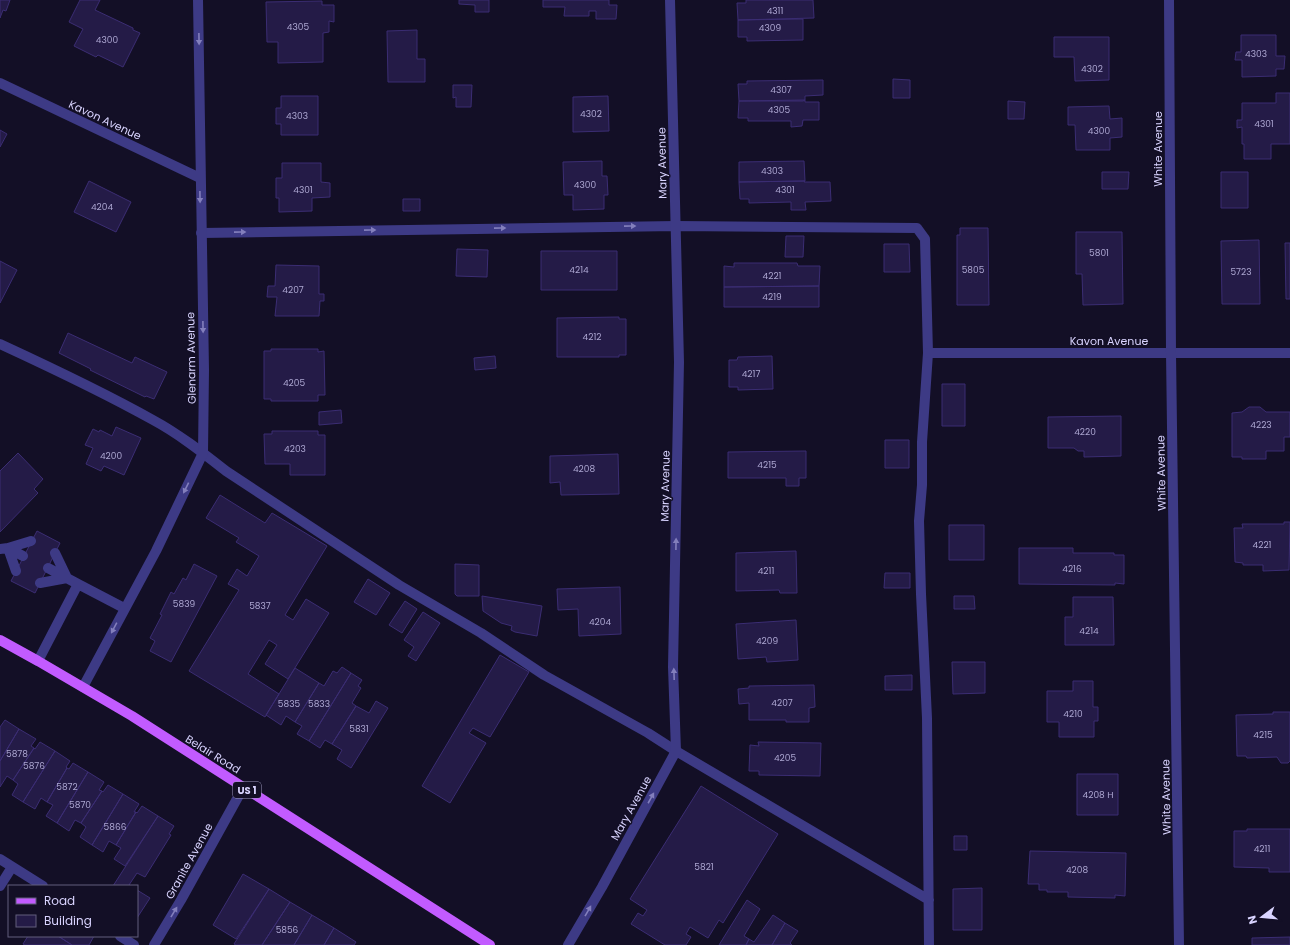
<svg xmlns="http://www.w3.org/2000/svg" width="1290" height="945" font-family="Poppins,sans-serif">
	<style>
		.building { fill: #241b47; stroke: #3b2d73 }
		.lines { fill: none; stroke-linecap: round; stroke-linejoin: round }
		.service { stroke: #3d3a85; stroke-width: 10 }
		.minor { stroke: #3d3a85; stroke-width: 10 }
		.tertiary { stroke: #3d3a85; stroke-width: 10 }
		.primary { stroke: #c25bff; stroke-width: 10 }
		.oneway { fill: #837fbc }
		.labels { text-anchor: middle; stroke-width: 3; stroke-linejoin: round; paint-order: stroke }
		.number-label { font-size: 9px; fill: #aca6d1 }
		.shield { fill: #130f26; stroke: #9e99be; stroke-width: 1 }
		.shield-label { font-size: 10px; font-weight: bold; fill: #d9d4ff }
		.street-label { font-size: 11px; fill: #d9d4ff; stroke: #130f26 }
	</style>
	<rect width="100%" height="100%" fill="#130f26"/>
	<path class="building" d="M0,0H10L6,11L3,10L0,18Z
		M80,0H100L95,10L133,28V30L140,33L123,67L98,55L96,57L74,46L83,29L69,22Z
		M459,0H489V12H475V5L459,4Z
		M543,0H609V5H617L616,19H596V11H589V16H564L565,7H543Z
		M746,0H813L814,18L738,20L737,3H746Z
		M322,1V5H334V22L329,21V32L323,33V62L278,63V42H267L266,2Z
		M803,19V40L747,41V37H738V20Z
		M417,30V59H425V82H388L387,31Z
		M1241,35H1276V56H1285L1284,69H1276V76L1242,77V60H1235L1236,52H1241Z
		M1054,37H1109V80L1075,81L1074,57H1054Z
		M893,79L910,80V98H893Z
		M823,80V95L805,96V100L803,101H739L738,84H747V81Z
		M453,85H472L471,107H456V97L453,98Z
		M1276,93H1290V144H1271V159H1244V144H1242V127L1237,128V120H1242V103H1276Z
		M281,96H318V135H281V124H276V108H281Z
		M608,96L609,131L573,132V97Z
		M805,100V102H819V120H803L802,126L791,127V121H748V118H738L739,101Z
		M1008,101L1025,102L1024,119H1008Z
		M1109,106L1110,119L1122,118V137L1110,138V150H1076L1075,125H1068V107Z
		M0,130L7,134L0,147Z
		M602,161V176H607L608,195H604V209L573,210V195H564L563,162Z
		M804,161L805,181L739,182V162Z
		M282,163H321V182L330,183V197L312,198V211L279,212V198H276V178H282Z
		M1102,172H1129L1128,189H1102Z
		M1221,172H1248V208H1221Z
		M89,181L131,202L116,232L74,212Z
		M805,181L804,182H830L831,201L805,202L806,210H791V202L749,203V199H740L739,182Z
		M403,199H420V211H403Z
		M960,228H988L989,305H957V235H960Z
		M1076,232H1122L1123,304L1083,305L1082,274H1076Z
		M786,236H804L803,257H785Z
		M1259,240L1260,304H1222L1221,241Z
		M1285,243H1290V299H1286Z
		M884,244H909L910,272H884Z
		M457,249L488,250L487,277L456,276Z
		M541,251H617V290H541Z
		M0,261L17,270L0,303Z
		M734,263H797L798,266H820L819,286L724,287V266L734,267Z
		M276,265L319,266V294H324V301H320L319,316H275L277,297H267L268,286H275Z
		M819,286V307H724V287Z
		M619,317V319H626V355H619V357H557V318Z
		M68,333L132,363L135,357L167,372L154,399L146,396L145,397L90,370L91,369L59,353Z
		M271,349H318V352L324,351L325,395H318V401H271V399H264V351H271Z
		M495,356L496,368L475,370L474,358Z
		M772,356L773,389L738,390V387H729V360H737L738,357Z
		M942,384H965V426H942Z
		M1249,407H1260L1266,412H1290V437H1284V451H1266V459H1242V457H1232V413L1242,412Z
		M341,410L342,423L319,425V412Z
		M1121,416V456L1084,457V451H1078L1074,448H1048V417Z
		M116,427L141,438L124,475L104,466L101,471L86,464L93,448L85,445L93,429L99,432L100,430L112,436Z
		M272,431H318V435H325V475H290V464H265L264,434H272Z
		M885,440H909V468H885Z
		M806,451V478H799V486H786V478H728V452Z
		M18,453L43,479L34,489L38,493L0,532V471Z
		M618,454L619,494L561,495L560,482L550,483V456Z
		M220,495L265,523L272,513L327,546L285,615L293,620L306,599L329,613L288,679L265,664L277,645L269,640L248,674L279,694L265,717L189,671L239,590L228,584L237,569L247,576L259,556L236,542L239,538L206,518Z
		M1284,522H1290L1289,570L1263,571V565H1243V563L1235,562L1234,528H1243L1242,524H1284Z
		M949,525H984V560H949Z
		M37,531L60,543L35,593L11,581Z
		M1019,548H1073V553H1114V555H1124V584L1115,583V585L1019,584Z
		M796,551L797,593H780L779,590L736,591V553Z
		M194,564L217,576L171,662L150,651L155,641L150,638L162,615L160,614L171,592L174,594L183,578L186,580Z
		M455,564L479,565V596H457L455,594Z
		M885,573H910V588H884Z
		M368,579L390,593L376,615L354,602Z
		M620,587L621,634L579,636L578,609L558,610L557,589Z
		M482,596L542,606L537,636L515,632L511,630L512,626L501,623L483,611Z
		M954,596H974L975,609H954Z
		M1073,597H1113L1114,645H1065V617H1073Z
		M405,601L417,609L402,633L389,625Z
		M423,612L440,623L416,661L408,656L414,647L404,640Z
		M796,620L798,660L767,662L766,657L738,659L736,624Z
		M500,655L529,672L490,737L473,728L469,733L486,743L450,803L422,786Z
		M952,662H985V693L953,694Z
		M342,667L351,673L309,741L297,734L302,726L295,722L319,683L324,686L333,671L337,673Z
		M295,668L319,683L295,722L286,716L281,725L266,715Z
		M351,673L362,680L358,686L361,688L352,703L356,706L332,744L325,740L320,748L309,741Z
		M912,675V690H885V676Z
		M1073,681H1093V707H1098V721H1094V737H1059V722H1047V691H1073Z
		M814,685L815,707L809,708V722H786V720H749V703L739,704L738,689L749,688V686Z
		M376,701L388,708L351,768L337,759L342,750L332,744L356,706L369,713Z
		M1273,712H1290V761L1288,763H1281L1277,757L1247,758L1246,756H1237L1236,715L1273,714Z
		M5,720L19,729L0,761V727Z
		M19,729L36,739L31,746L34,748L13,780L7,776L0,787V761Z
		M40,742L55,751L23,802L12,795L18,784L13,780L34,748L35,749Z
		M758,742L821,743L820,776L759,775V771H749L750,745L759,746Z
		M55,751L70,761L66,767L67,768L47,802L41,798L35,809L23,802Z
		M73,763L88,772L57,823L46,816L53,805L47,802L67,768L69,769Z
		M88,772L104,782L99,790L102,791L81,823L75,820L69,831L57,823Z
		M1077,774H1118V815H1077Z
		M108,785L123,794L92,845L80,837L86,827L81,823L102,791L103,792Z
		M701,786L778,834L723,923L719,920L708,938L690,927L686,934L691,937L686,945H665L631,924L638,913L643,916L647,910L630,899Z
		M123,794L139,804L134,812H136L116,845L109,841L103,852L92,845Z
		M142,806L158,816L125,866L114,859L121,848L116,845L136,812L137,813Z
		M158,816L174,826L169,834L171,835L145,877L137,873L129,885L131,886H113Z
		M1247,829H1290V872H1269V868L1234,867V831H1247Z
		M954,836H967V850H954Z
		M1030,851L1126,853L1125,896L1115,895V898L1068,897V892H1047V890H1039V884H1028Z
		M243,874L269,889L236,939L213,925Z
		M982,888V930H953V889Z
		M269,889L290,902L262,945H236L234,944Z
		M137,890L150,898L137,918Z
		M747,900L760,909L744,936L749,939L746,945H719Z
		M290,902L312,915L294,945H262Z
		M312,915L334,928L324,945H294Z
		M773,915L785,923L772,945H746L749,939L754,942Z
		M785,923L798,931L790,943L792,945H772Z
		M334,928L356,942L354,945H324Z
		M28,936H58L72,945H25L23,944Z
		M58,936H94L89,945H72Z
		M1290,937V945H1252V938Z"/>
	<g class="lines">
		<path class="service" d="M201,233L676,226L917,228L925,239L928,353L922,442V485L919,521L921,594L927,718L929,945
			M0,344C52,368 103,392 153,420C179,434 203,453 226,471L399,585L481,633L544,675L648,733L676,751L929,900
			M0,549L8,548L23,556
			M16,571L8,548L31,541
			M40,583L67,578L55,553
			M78,584L124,608
			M38,661L78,584L48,568
			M0,859L43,886
			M0,886L12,867
			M120,936L134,945"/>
		<path class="minor" d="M0,83L200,178
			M928,353H1290
			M83,687L156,551L203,453L204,370L198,0
			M154,945L181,900L243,788
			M568,945L602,887L676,751L673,667L679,362L670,0"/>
		<path class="tertiary" d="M1169,0L1171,353L1179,945"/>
		<path class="primary" d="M0,640L38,661L132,716L490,945"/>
	</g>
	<defs><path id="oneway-solid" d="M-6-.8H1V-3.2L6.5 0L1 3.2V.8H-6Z"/></defs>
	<g class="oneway">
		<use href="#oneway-solid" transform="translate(199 39) rotate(89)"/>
		<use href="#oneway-solid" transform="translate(200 197) rotate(89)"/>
		<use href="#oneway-solid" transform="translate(630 226) rotate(-1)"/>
		<use href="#oneway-solid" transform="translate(500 228) rotate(-1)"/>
		<use href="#oneway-solid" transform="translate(370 230) rotate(-1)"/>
		<use href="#oneway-solid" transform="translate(240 232) rotate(-1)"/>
		<use href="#oneway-solid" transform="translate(203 327) rotate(89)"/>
		<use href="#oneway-solid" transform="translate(186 488) rotate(116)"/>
		<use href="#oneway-solid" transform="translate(676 544) rotate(-89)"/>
		<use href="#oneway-solid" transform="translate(114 628) rotate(118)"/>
		<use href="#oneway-solid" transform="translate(674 674) rotate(-92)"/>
		<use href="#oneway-solid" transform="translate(651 798) rotate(-61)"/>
		<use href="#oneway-solid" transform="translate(588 911) rotate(-60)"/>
		<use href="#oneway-solid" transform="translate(174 912) rotate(-59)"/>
	</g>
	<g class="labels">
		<g class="number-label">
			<text x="775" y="14">4311</text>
			<text x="298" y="30">4305</text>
			<text x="770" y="31">4309</text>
			<text x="107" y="43">4300</text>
			<text x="1256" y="57">4303</text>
			<text x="1092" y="72">4302</text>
			<text x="781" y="93">4307</text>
			<text x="779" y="113">4305</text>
			<text x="591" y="117">4302</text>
			<text x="297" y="119">4303</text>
			<text x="1264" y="127">4301</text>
			<text x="1099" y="134">4300</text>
			<text x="772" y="174">4303</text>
			<text x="585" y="188">4300</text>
			<text x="303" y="193">4301</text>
			<text x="785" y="193">4301</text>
			<text x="102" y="210">4204</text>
			<text x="1099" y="256">5801</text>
			<text x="579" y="273">4214</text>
			<text x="973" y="273">5805</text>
			<text x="1241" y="275">5723</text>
			<text x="772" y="279">4221</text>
			<text x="293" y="293">4207</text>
			<text x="772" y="300">4219</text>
			<text x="592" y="340">4212</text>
			<text x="751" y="377">4217</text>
			<text x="294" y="386">4205</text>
			<text x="1261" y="428">4223</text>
			<text x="1085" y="435">4220</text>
			<text x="295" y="452">4203</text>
			<text x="111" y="459">4200</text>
			<text x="767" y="468">4215</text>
			<text x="584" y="472">4208</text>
			<text x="1262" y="548">4221</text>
			<text x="1072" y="572">4216</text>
			<text x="766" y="574">4211</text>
			<text x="184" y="607">5839</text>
			<text x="260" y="609">5837</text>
			<text x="600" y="625">4204</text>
			<text x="1089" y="634">4214</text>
			<text x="767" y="644">4209</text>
			<text x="782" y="706">4207</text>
			<text x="289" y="707">5835</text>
			<text x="319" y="707">5833</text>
			<text x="1073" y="717">4210</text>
			<text x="359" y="732">5831</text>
			<text x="1263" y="738">4215</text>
			<text x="17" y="757">5878</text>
			<text x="785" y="761">4205</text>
			<text x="34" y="769">5876</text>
			<text x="67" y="790">5872</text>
			<text x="1098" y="798">4208 H</text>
			<text x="80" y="808">5870</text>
			<text x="115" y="830">5866</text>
			<text x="1262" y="852">4211</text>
			<text x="704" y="870">5821</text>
			<text x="1077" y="873">4208</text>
			<text x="287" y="933">5856</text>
		</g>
		<rect class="shield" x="233" y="782" width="28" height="16" rx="3"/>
		<g class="shield-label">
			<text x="247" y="794">US 1</text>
		</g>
		<g class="street-label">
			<text transform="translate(105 120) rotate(25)" y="4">Kavon Avenue</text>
			<text transform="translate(1158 149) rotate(-90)" y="4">White Avenue</text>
			<text transform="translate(662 163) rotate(-91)" y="4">Mary Avenue</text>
			<text x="1109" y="345">Kavon Avenue</text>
			<text transform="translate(191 358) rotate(-91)" y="4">Glenarm Avenue</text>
			<text transform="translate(1161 473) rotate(-91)" y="4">White Avenue</text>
			<text transform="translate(665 486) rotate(-89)" y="4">Mary Avenue</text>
			<text transform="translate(213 754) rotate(32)" y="4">Belair Road</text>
			<text transform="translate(1166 797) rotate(-91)" y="4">White Avenue</text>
			<text transform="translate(631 808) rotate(-61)" y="4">Mary Avenue</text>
			<text transform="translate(189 861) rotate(-61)" y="4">Granite Avenue</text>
		</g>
	</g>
	<rect x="8" y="885" width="130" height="52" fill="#130f26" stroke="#625e7d"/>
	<rect x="16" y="898" width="20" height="6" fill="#c25bff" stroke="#625e7d"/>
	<text x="44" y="905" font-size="12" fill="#d9d4ff">Road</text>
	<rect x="16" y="915" width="20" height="12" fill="#241b47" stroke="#625e7d"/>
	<text x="44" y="925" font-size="12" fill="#d9d4ff">Building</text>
	<g transform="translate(1262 917) rotate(254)" stroke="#130f26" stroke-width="3" paint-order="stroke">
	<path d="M0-3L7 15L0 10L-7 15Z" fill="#d9d4ff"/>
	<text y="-6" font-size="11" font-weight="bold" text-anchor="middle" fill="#d9d4ff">N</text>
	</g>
</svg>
